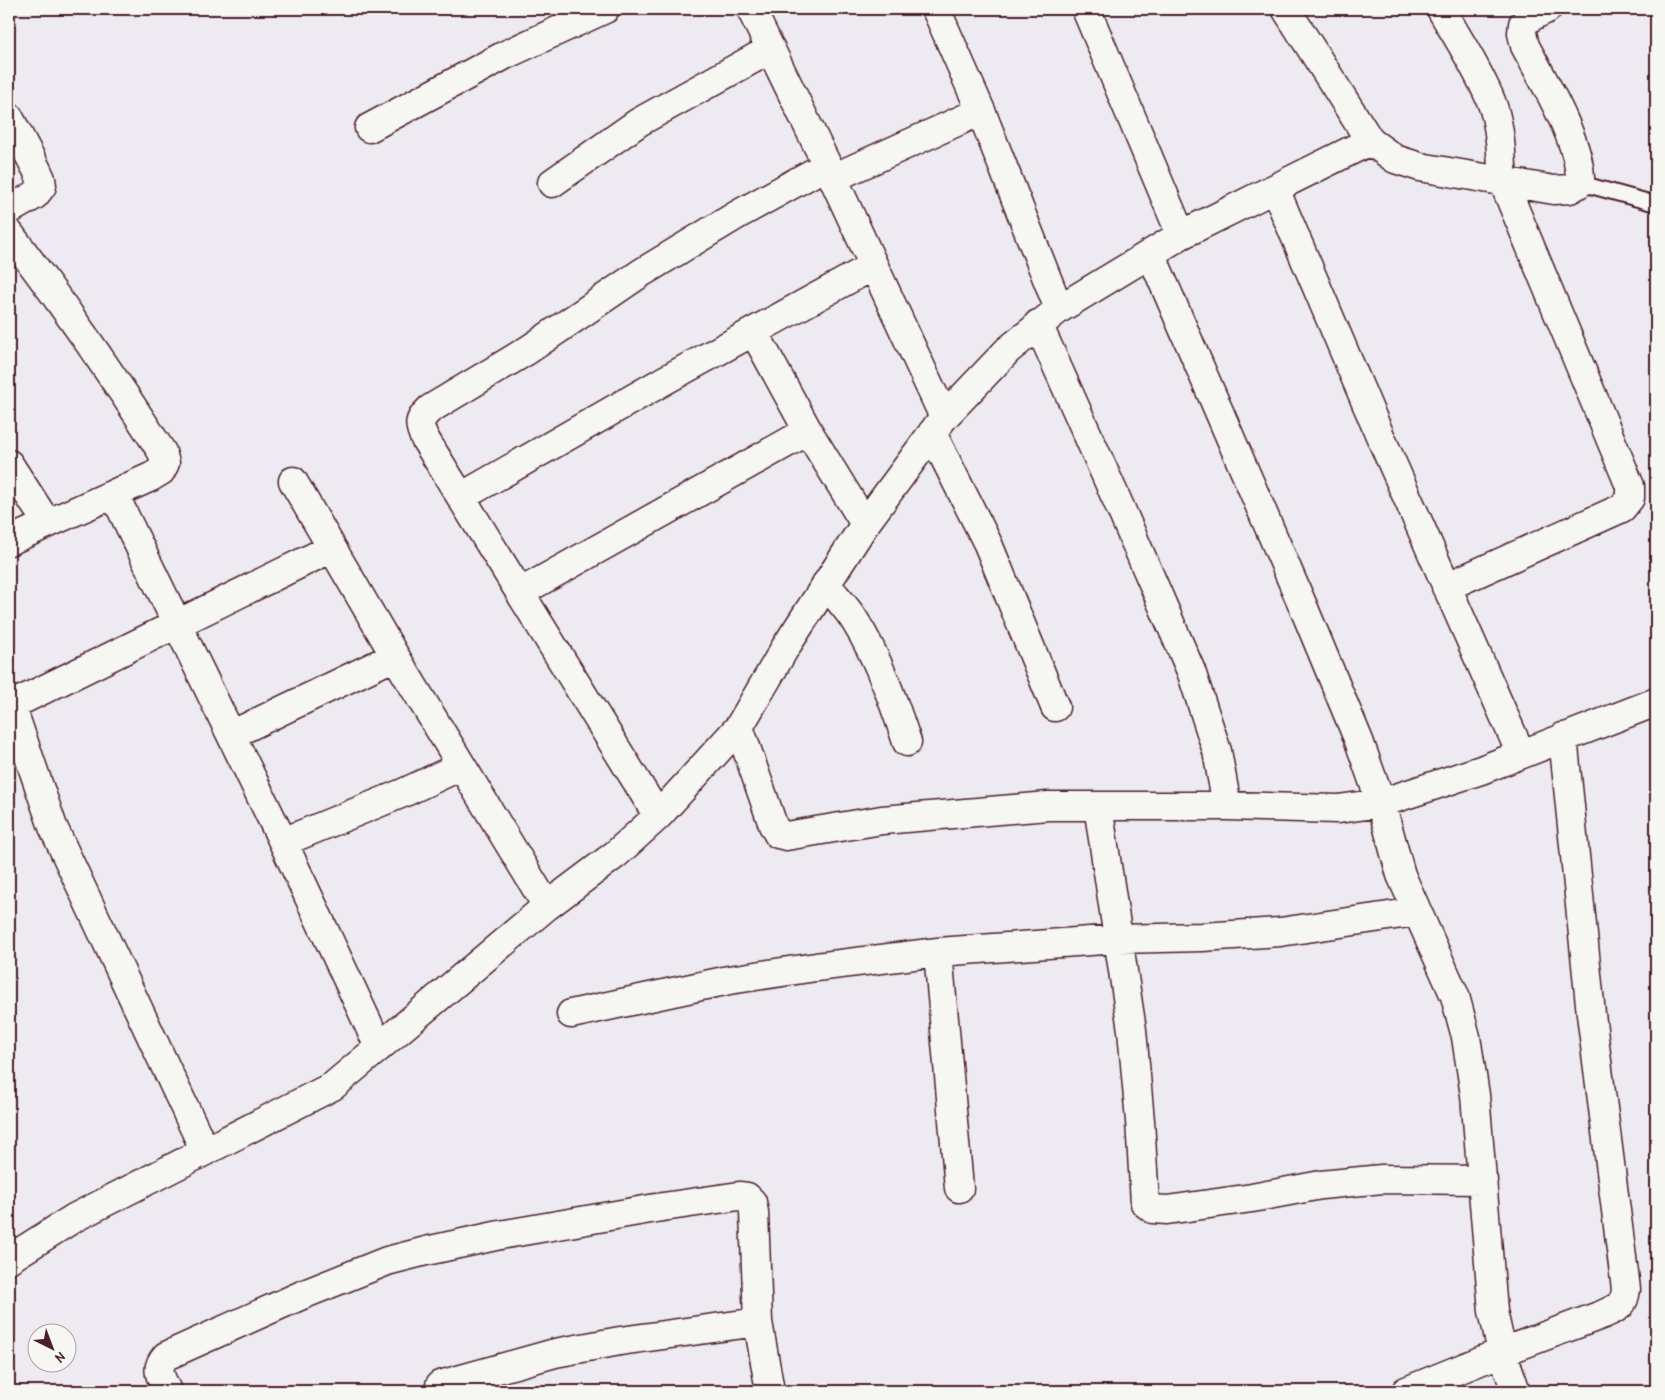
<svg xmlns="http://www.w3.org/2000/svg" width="1665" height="1400" font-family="'Patrick Hand',sans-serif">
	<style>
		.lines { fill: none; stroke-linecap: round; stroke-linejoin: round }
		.service-casing { stroke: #4a1f2b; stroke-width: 18 }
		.minor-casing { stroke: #4a1f2b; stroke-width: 31 }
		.service { stroke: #f6f6f2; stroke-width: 14 }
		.minor { stroke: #f6f6f2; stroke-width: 28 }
	</style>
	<rect width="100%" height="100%" fill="#edeaf1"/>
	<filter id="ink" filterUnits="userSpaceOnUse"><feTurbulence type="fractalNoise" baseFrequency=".02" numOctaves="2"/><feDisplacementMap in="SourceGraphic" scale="10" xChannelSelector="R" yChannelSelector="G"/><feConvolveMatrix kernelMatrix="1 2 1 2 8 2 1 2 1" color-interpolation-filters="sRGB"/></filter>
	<g filter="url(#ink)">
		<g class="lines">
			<defs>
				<path id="service" d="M1580,183L1656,204"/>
				<path id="minor" d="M751,9L827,165L944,417
					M936,9L981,111L1059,309
					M1086,9L1181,235
					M1286,9L1370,141L1395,159L1420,167L1554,190L1570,189L1580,183C1582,144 1544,82 1525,46L1522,33L1523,24L1531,17L1547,9
					M1441,9C1458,39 1478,69 1491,101C1501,126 1501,155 1503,181L1630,486V498L1622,508L1446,587
					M9,117L37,170L41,179L42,186L35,195L9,210
					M369,128L505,55L605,9
					M833,178L981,111
					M552,183L639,122L771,49
					M1275,189L1381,438L1521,754
					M9,233C63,304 114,377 162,452L165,463L161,471L151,477L9,541
					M1151,254L1303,606L1359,741L1381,803L1401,875L1455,996L1466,1037L1475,1095L1493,1311L1502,1352L1516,1391
					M1038,324L1120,507L1191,671L1217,751L1227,806
					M754,332L808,431L865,524
					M932,433L988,544L1055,707
					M9,464L47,523
					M293,481L395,656L547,906
					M114,494L283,842L379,1047
					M461,497L667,379L873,266
					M826,584C835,596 847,608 855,621C878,658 893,700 907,742
					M521,592L808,431
					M9,699L53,827L205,1151
					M12,705L332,548
					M739,727L773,825L778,834L786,836L882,820L1048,806H1227L1338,809L1381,803L1481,770L1656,702
					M231,735L395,656
					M1098,806L1132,1030L1140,1121L1145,1203L1153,1209L1167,1210L1252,1198L1321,1185L1382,1179L1483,1180
					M658,816L425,439C418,424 418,420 430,409L528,350L641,273L737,215L827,165
					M283,842L403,793L461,766
					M938,952L959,1188
					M571,1014L729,980L816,967L938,952L1118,939L1202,937L1280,932L1416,912
					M9,1259L74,1218L333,1086L547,906L616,854L658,816L739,727L785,648L865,524L944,417L1008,350L1059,309L1181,235L1370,141
					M440,1385L555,1353L620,1341L758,1322
					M167,1391C161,1377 154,1369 166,1356L302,1295L387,1261L426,1251L500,1235L656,1208L739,1196L747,1197L752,1202L754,1212L758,1322L770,1391
					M1406,1391L1502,1352L1604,1314C1619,1307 1624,1306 1626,1289L1591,1014L1563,737"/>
			</defs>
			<use href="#service" class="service-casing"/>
			<use href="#minor" class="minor-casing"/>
			<use href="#service" class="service"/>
			<use href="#minor" class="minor"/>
		</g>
	</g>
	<rect width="1665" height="1400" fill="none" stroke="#f6f6f2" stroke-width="30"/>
	<rect x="15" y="15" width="1635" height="1370" fill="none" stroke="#4a1f2b" stroke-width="2" filter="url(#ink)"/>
	<g transform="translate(52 1348) rotate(138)"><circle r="24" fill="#f6f6f2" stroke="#b1a0a2"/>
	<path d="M0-4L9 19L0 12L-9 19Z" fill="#4a1f2b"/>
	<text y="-8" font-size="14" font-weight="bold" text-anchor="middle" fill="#4a1f2b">N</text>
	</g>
</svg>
